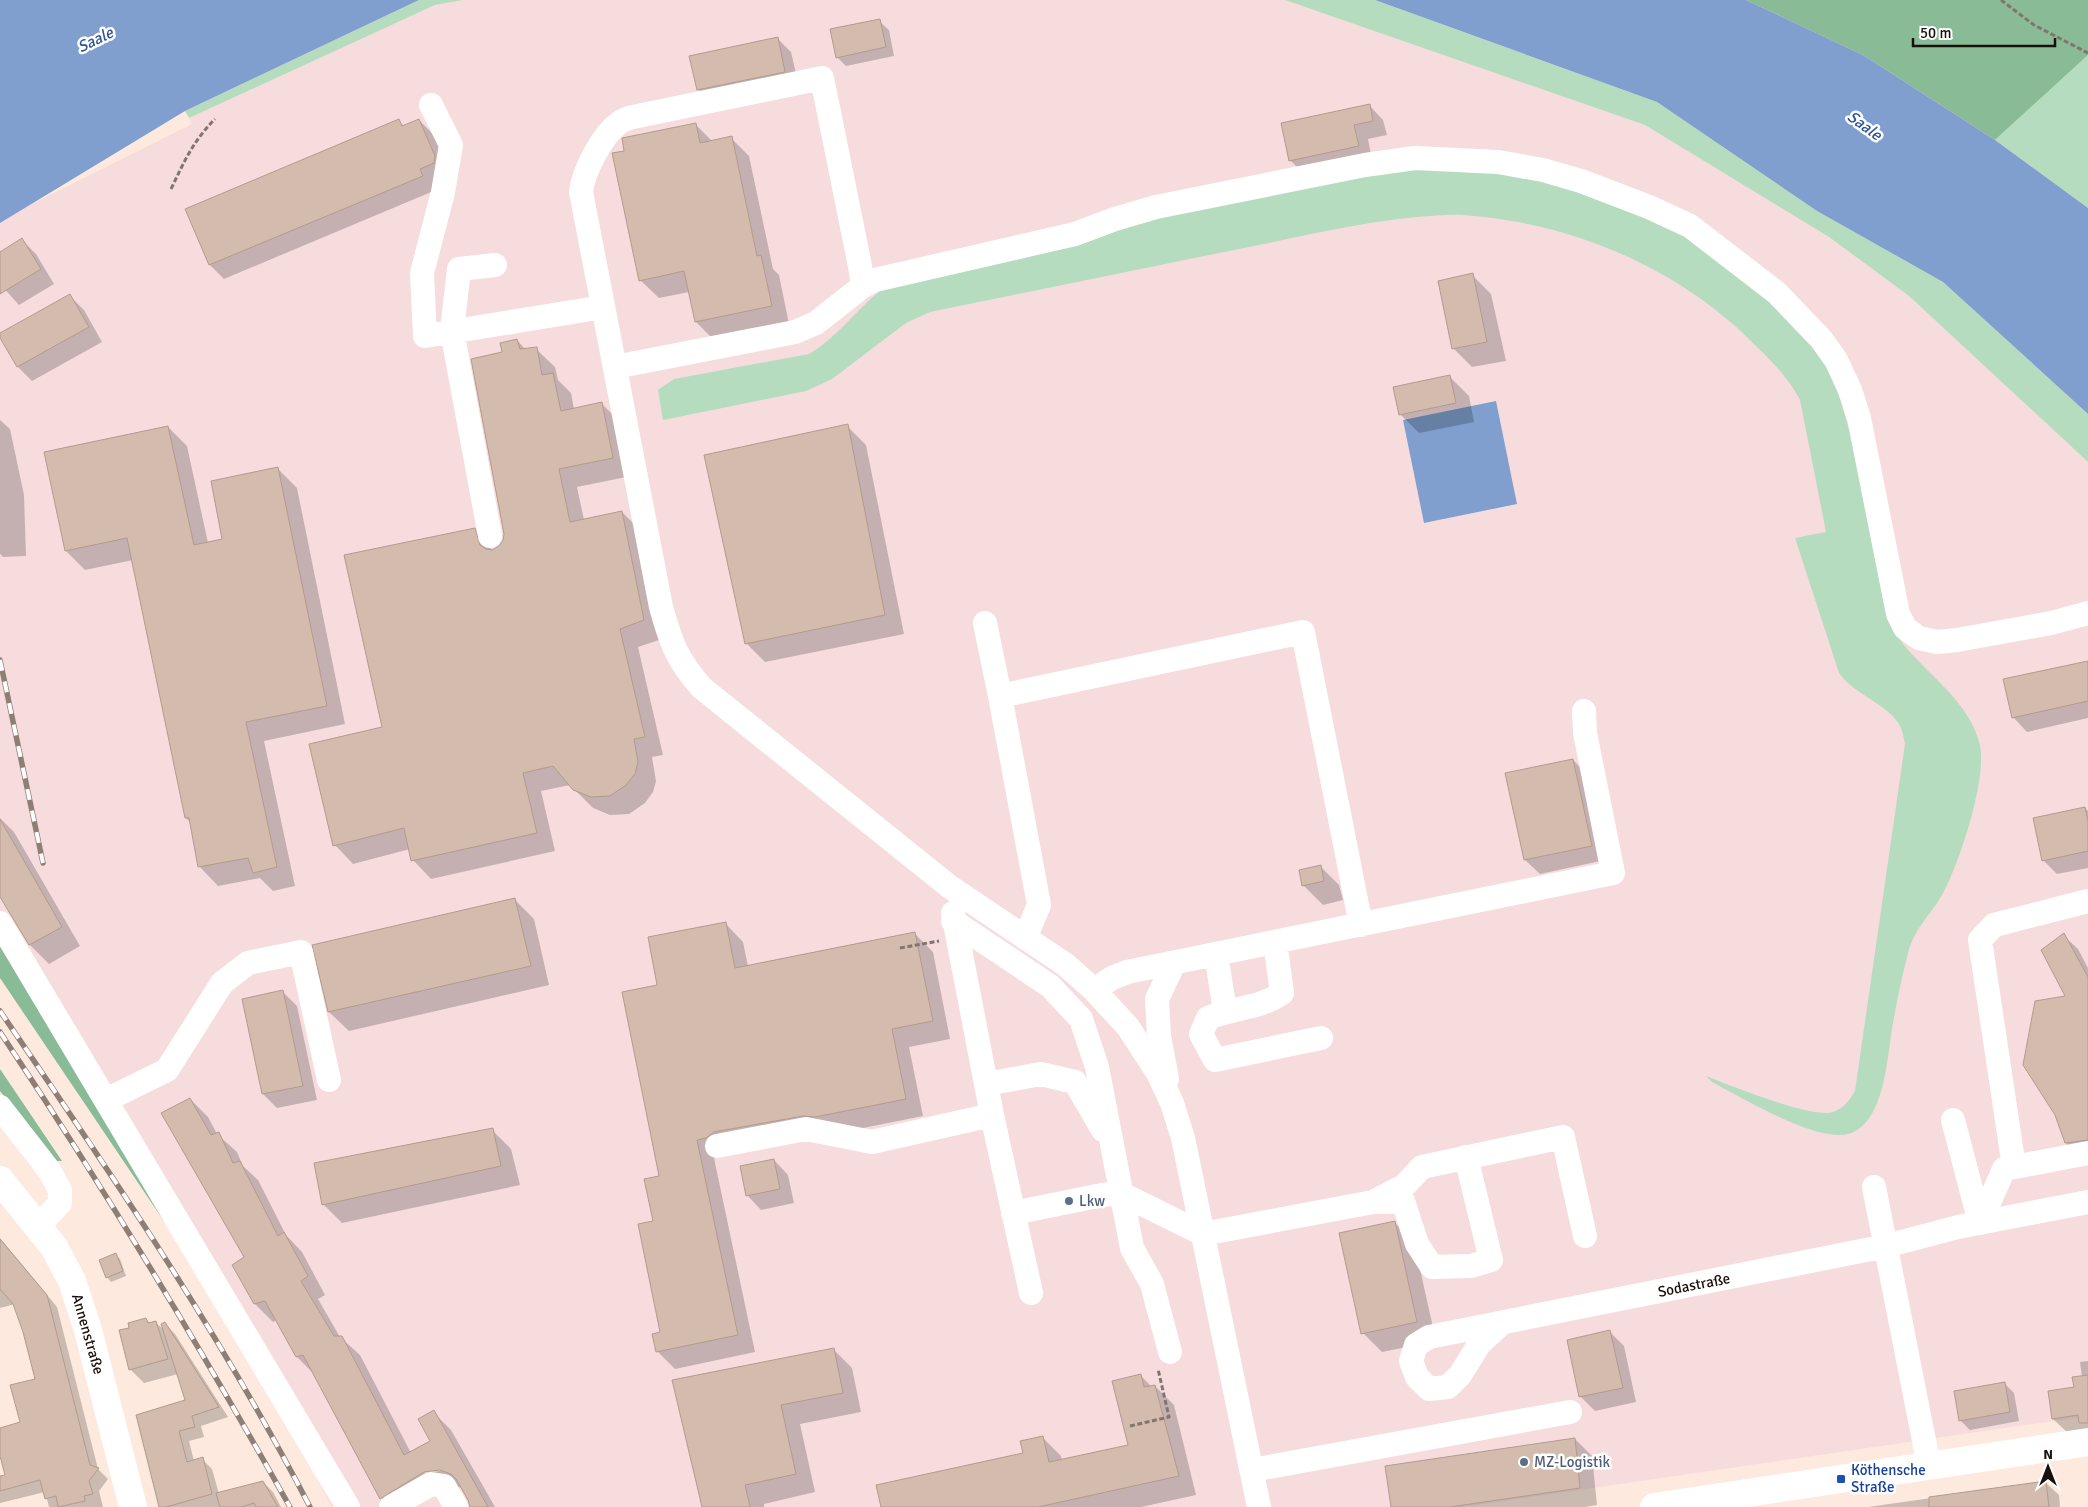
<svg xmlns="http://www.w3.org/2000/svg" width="2088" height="1507" font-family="Signika,sans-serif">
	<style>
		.industrial { fill: #f7dcde }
		.green { fill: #b5dcbf }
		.forest { fill: #88bb96 }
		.water { fill: #809fce }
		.shadow { fill: #0003; fill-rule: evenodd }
		.building { fill: #d3bbad; stroke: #b29b8d }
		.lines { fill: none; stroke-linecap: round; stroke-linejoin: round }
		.path { stroke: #83756d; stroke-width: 3; stroke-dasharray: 5 2.5; stroke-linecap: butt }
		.minor { stroke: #fff; stroke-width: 24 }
		.major { stroke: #fff; stroke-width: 28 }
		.rail-casing { stroke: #8e7f76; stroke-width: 5.5 }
		.rail { stroke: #fff; stroke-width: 4; stroke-dasharray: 11; stroke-linecap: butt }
		.service-dot { fill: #5c6f8a; stroke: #fff; stroke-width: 2 }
		.transit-dot { fill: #1a4fb4; stroke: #fff; stroke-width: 2 }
		.labels { text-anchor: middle; stroke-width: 5; stroke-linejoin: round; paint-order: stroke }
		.service-label { font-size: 15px; fill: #4e5e75; stroke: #fff; text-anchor: start }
		.street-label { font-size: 15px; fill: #19100b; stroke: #fff }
		.transit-label { font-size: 15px; fill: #164399; stroke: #fff; text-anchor: start }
		.water-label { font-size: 16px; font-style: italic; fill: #2f5792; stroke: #fff }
	</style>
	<rect width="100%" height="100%" fill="#fde9dd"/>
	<path class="industrial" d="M463,0H1285L1645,125L1829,237L1909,296L2088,462V1416L1462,1507H332L280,1408L0,940V220L192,124L189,118L435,5Z"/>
	<path class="green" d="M419,0H463L435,5L189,118L185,111Z
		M1285,0H1375L1657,102L1817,211L1943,282L2088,414V462L1909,296L1829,237L1645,125Z
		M2088,55V208L1995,140Z
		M1426,167L1526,175L1584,193L1667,225L1740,272L1825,358L1840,399L1857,456L1891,625C1895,631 1899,638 1903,644C1929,676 1971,703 1980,746C1987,779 1959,865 1942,895C1930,916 1915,927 1908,953C1902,976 1897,1000 1893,1023C1887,1054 1886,1124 1848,1134C1816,1142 1742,1098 1712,1082L1706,1076C1729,1085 1813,1119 1833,1112C1843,1109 1850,1100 1855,1091L1905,744C1904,739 1903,733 1901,728C1891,705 1854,695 1839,673L1795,538L1826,532L1800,400C1790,381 1775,364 1759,349C1682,269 1574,223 1464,215C1449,214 1432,216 1417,217C1364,222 1311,234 1259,245C1149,267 1039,290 930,312L906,323L832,379L806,391L663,420L658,390L674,379L809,354C840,336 860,304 889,284L1075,242L1171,215L1371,172Z"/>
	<path class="forest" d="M1746,0H2088V55L1995,140L1863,55Z
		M0,940L207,1285L0,978Z
		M0,1069L62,1161H54L0,1091Z"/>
	<path class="water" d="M0,0H419L185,111L0,223Z
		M1375,0H1746L1863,55L1995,140L2088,208V414L1943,282L1817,211L1657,102Z
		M1496,401L1517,504L1424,523L1403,420Z"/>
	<path class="shadow" d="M879,21L889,30L894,56L846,66L837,57Z
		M777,38L791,52L799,86L712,103L698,89Z
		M1369,105L1383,120L1387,135L1368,139L1372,160L1305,175L1290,160Z
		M419,120L433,134L449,171L436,190L224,279L210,265L187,209L399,121L404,126Z
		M695,124L713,142L731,138L749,156L773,269L779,275L789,324L714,340L696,322L689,292L659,298L640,280Z
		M22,240L36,254L54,284L19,305L0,284V253Z
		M1472,275L1491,294L1506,361L1472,367L1453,348Z
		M70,296L84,310L102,342L32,381L18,367L0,335Z
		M517,340L526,350L536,349L555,367L558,380L571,393L574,409L602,404L620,422L631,476L577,487L584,520L622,512L641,531L662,639L638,647L663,755L652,757L656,781L653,792L645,803L629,814L610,815L593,808L570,785L541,791L555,851L431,879L413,860L410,849L353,864L335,845L384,728L474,530L493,551L499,548L504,542V353Z
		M1449,376L1469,396L1474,422L1419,433L1400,414Z
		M0,420L10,429L24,495L26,556L3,557L0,554Z
		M847,426L866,445L904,634L765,662L746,643Z
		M168,427L187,446L208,543L224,540L278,469L297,488L345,724L264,741L295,886L273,891L260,878L218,886L199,866L192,824L186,818L133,560L85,570L66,551Z
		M2088,662V718L2027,732L2013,717Z
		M1573,760L1587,774L1605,860L1540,874L1525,860L1507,774Z
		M2085,808L2088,811V868L2057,874L2043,860Z
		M0,818L14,832L80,946L49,964L30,945L0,893Z
		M1320,866L1339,885L1343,900L1323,905L1304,886L1300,871Z
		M515,900L534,919L549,985L349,1031L329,1012L314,946Z
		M725,923L743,942L748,966L915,934L933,952L950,1039L909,1047L923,1116L714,1158L755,1352L675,1369L657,1351L662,1333L654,1222L660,1177L659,986Z
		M2063,935L2078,949L2088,968V1156L2080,1157L2066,1143L2067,997Z
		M283,992L297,1006L317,1100L277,1108L263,1094Z
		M190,1099L208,1117L217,1134L237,1152L243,1166L258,1180L286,1235L302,1252L325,1295L318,1299L340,1337L360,1355L411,1453L432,1442L433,1412L451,1430L495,1507H471L463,1489L459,1487L443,1490L391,1507L381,1498L314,1374L297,1357L277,1320L273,1322L255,1304L245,1257ZM446,1468L447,1470L424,1473L427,1470Z
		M492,1130L511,1149L520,1185L342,1223L323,1204Z
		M774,1160L788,1175L794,1203L761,1210L747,1195Z
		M1395,1223L1414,1242L1436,1341L1382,1352L1363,1333Z
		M0,1238L57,1307L98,1469L108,1479L99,1491L103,1507H49L45,1492L0,1503V1477L6,1475L0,1443V1429L21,1423L37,1380L24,1331L15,1304L0,1308Z
		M115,1254L120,1259L126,1276L111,1282L107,1277Z
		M146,1319L151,1324L156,1323L164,1330L165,1324L175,1334L228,1417L201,1426L204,1437L189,1441L194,1461L202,1459L212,1469L219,1494L263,1482L273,1492L281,1507H161L137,1416L186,1401L178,1374L144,1383L130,1369L131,1328Z
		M1610,1332L1624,1346L1636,1402L1595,1411L1581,1397Z
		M833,1349L852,1368L861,1412L800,1424L815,1492L764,1504V1507H702L674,1381Z
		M2088,1361V1430L2068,1433L2053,1419L2082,1377L2080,1362Z
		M1141,1376L1152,1387L1155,1386L1174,1405L1196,1495L1141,1507H882L1025,1454L1043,1438L1061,1456L1062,1460L1129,1446Z
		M2005,1384L2014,1393L2019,1421L1970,1430L1960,1420Z
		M1575,1439L1592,1456L1597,1505L1585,1507H1393Z
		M2045,1482L2059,1495L2060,1507H1868Z"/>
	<path class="building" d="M880,19L886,47L836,58L830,29Z
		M778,37L785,72L697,90L689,56Z
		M1370,104L1373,121L1354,125L1359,146L1289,161L1281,123Z
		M399,119L402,126L419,119L435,156L434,163L420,169L423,176L209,265L185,209Z
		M696,123L700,143L732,136L757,256L761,255L772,306L695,322L684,271L639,281L612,153L624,151L622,138Z
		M22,238L41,269L0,294V252Z
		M1473,273L1487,342L1452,349L1438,281Z
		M70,294L89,327L17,367L0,338V333Z
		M517,339L520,349L537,347L542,375L553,373L561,411L602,402L613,458L559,469L570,522L622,511L644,620L620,629L645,737L634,739L638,762L635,774L626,785L610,796L591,797L573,790L553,766L523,773L537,833L411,861L404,828L333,846L309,744L382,727L344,555L475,528L480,545L486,549L492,550L499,546L503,540L504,534L471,359L502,352L500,343Z
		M1450,375L1456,403L1399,415L1393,387Z
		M848,424L885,615L745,644L704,455Z
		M168,426L194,545L222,539L211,481L278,467L327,706L246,722L277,867L253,873L248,858L198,867L189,818H185L127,538L65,551L44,452Z
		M2088,661V701L2012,718L2003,679Z
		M1573,759L1592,846L1524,860L1505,773Z
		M2085,807L2088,821V851L2042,861L2033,818Z
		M0,819L62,927L29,945L0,897Z
		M1321,865L1324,881L1302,886L1299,870Z
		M515,898L531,966L328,1012L312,945Z
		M726,922L735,968L915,932L933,1021L892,1029L906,1099L815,1117L803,1116L714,1132L706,1138L697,1140L738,1335L656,1352L652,1334L660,1332L638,1224L653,1221L644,1179L659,1176L622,992L657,985L648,937Z
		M2064,933L2088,977V1140L2065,1143L2055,1115L2023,1065L2035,1001L2065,996L2041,950Z
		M283,990L303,1086L262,1094L242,999Z
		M190,1098L211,1135L219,1132L233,1163L240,1161L278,1236L284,1232L308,1276L301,1281L334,1336H342L404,1455L430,1441L418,1419L434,1410L488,1507H470L468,1500L456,1479L451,1474L440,1470L424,1472L380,1499L303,1355L296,1357L265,1301L254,1304L232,1265L244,1257L161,1113Z
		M493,1128L501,1166L322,1205L314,1163Z
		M774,1159L780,1189L746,1196L740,1166Z
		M1395,1221L1417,1322L1361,1334L1339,1233Z
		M0,1239L47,1295L90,1465L99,1468L89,1481L93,1494L84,1496L85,1501L58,1507L56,1496L45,1499L40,1480L0,1491V1476L5,1475L0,1456V1428L20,1422L10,1385L35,1379L23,1332L13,1304L0,1289Z
		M116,1253L123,1271L106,1278L99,1260Z
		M146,1318L148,1323L156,1321L168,1359L129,1370L119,1330L129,1328L128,1323Z
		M165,1322L219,1407L192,1416L195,1427L179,1431L187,1462L203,1457L212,1494L166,1507H159L136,1415L185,1400L161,1324Z
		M1610,1330L1623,1388L1579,1397L1567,1340Z
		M834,1348L843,1393L781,1405L796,1474L745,1485L750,1507H702L672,1380Z
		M1141,1374L1144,1387L1155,1385L1179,1476L1038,1507H881L876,1485L1023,1453L1020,1441L1043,1436L1049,1462L1128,1445L1112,1381Z
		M2088,1375V1423H2079L2078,1415L2052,1419L2048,1391L2074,1387L2072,1377Z
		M2005,1382L2010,1412L1959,1421L1954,1391Z
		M1575,1438L1580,1488L1450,1507H1391L1385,1466Z
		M263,1481L278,1507H256L254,1503L241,1507H220L216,1493Z
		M2046,1481L2049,1507H1929V1497Z"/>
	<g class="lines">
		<path class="path" d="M2001,0L2034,25L2088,53
			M171,189C184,162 193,141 215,119
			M900,948L939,941
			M1130,1426L1169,1417L1158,1369"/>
		<path class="minor" d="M431,105L451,145L443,192L422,273L425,336L603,307
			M863,286L860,266L822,78L633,117C629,118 623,120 619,123C602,135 583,172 581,192L661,607C671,643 677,660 702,688L950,887L1066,965L1094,990L1128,1027L1158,1073L1172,1103L1183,1138L1259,1507
			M615,367L795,332L816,323L863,286L875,280L1075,234L1115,219L1156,207L1365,165L1415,158L1498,162L1543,170L1581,181L1649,207L1690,226L1777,293L1821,339L1836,360L1850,390L1859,418L1898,614L1905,628L1919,638L1937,642L1957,640L2051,623L2088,613
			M490,536L452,331L459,269L495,265
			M985,623L1000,696
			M953,913L992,1115L1031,1293
			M953,921L1050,986L1081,1019L1097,1067L1132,1248L1152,1284L1170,1352
			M0,923L348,1507
			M1025,938L1039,905L1000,696L1303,632L1361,925
			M1275,942L1282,993C1262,1008 1232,1008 1208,1018L1201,1034L1215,1060L1321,1038
			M1216,954L1225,1011
			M1094,990L1112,978L1127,972L1613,873L1585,733L1584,711
			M1167,1079L1159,1036L1157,999L1174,963
			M986,1084L1041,1074L1075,1082L1103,1130
			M106,1100L167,1070L222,983L248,963L301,952L329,1080
			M0,1107L49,1170L60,1190V1203L38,1226
			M1953,1120L1980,1223
			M717,1146L806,1129L872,1142L992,1115
			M2014,1167L1980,940L1994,925L2088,901
			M1874,1187L1929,1466
			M1377,1200L1404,1186L1422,1167L1563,1137L1585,1236
			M1013,1213L1102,1195L1120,1193L1203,1234L1373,1202L1403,1201L1417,1244L1432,1267L1471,1266L1491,1260L1466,1157
			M1980,1223L2004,1169L2088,1153
			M1502,1323L1480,1343L1460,1375L1448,1387L1429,1389L1417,1377L1411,1361L1416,1345L1429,1337L1886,1246L1958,1227L2088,1202
			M1252,1470L1570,1412
			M391,1507L431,1484L444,1486L456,1507"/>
		<path class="major" d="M0,1180L54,1247L72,1281L88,1330L133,1507
			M1654,1507L2088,1442"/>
		<defs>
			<path id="rail" d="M0,660L43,863
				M0,1011C110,1172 220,1333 310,1507
				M0,1032C103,1186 199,1345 290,1507"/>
		</defs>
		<use href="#rail" class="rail-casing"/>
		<use href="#rail" class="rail"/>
	</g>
	<g class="service-dot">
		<circle cx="1069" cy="1201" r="5"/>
		<circle cx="1524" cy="1462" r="5"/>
	</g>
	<rect class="transit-dot" x="1836" y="1474" width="10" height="10" rx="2.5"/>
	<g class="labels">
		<g class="service-label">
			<text x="1079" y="1206">Lkw</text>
			<text x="1534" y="1467">MZ-Logistik</text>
		</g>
		<g class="street-label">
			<text transform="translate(1694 1285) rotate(-11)" y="5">Sodastraße</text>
			<text transform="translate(88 1334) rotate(74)" y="5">Annenstraße</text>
		</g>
		<g class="transit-label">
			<text x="1851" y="1475">Köthensche<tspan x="1851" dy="17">Straße</tspan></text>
		</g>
		<g class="water-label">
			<text transform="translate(95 39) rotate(-26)" y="6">Saale</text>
			<text transform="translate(1865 125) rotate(36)" y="6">Saale</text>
		</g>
	</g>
	<g transform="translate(2048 1467)" stroke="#ffffff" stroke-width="4" paint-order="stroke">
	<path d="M0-4L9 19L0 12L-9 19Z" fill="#19100b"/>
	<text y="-8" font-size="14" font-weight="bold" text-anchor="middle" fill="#19100b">N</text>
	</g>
	<path d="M1913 38v8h142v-8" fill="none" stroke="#19100b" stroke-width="2.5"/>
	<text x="1920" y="38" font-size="15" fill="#19100b" stroke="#ffffff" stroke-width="4" paint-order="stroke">50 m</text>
</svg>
